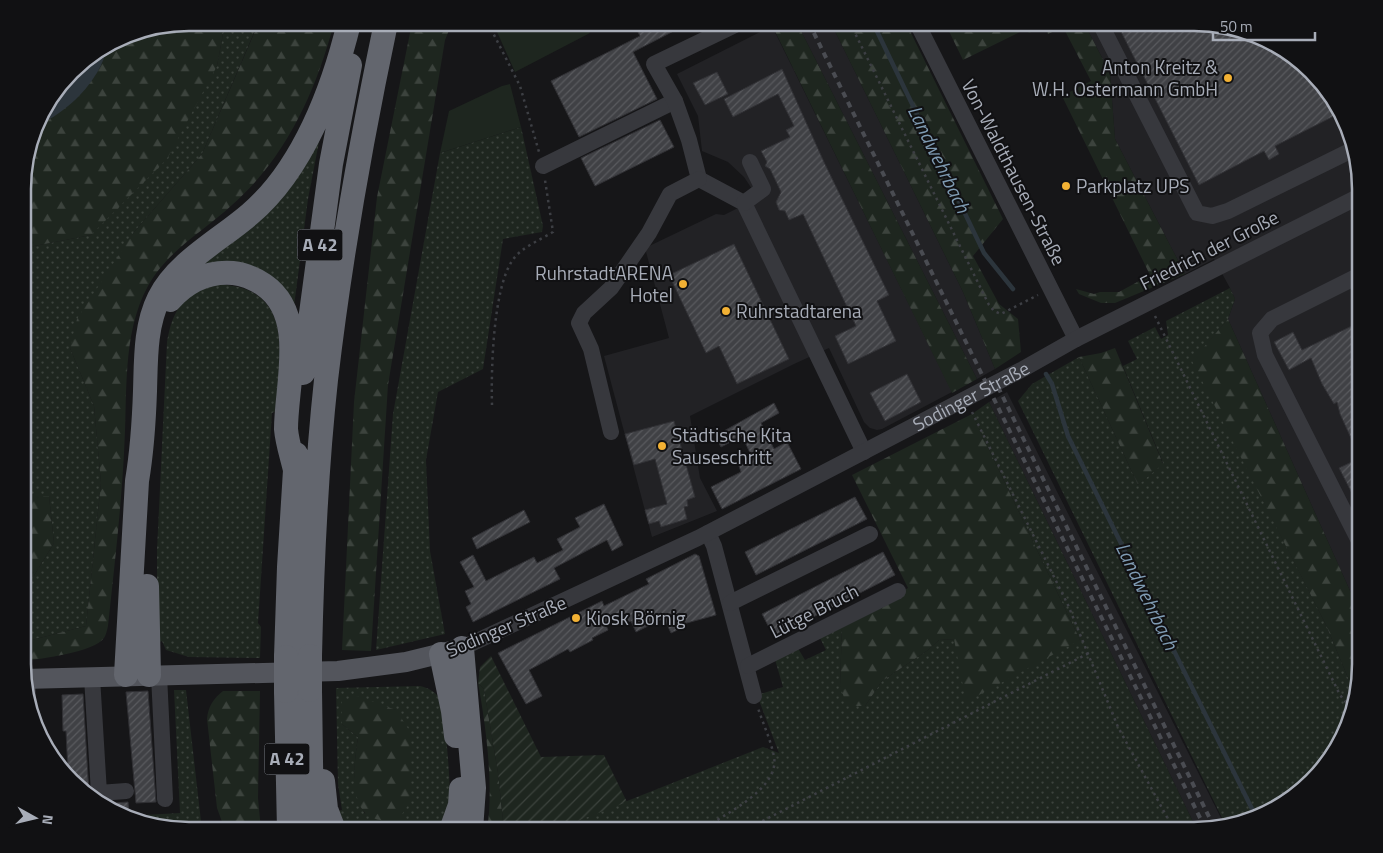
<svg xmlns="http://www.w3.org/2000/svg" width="1383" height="853" font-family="'Titillium Web',sans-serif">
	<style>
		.built { fill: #222225 }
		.grass { fill: url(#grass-dots); fill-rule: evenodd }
		.forest { fill: url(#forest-firs) }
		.garden { fill: url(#garden-furrows) }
		.pitch { fill: #1e261f }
		.water { fill: #2c353c }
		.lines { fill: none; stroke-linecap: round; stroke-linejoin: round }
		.stream { stroke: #2c353c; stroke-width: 4.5 }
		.building { fill: url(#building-hatch); stroke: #303034 }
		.path { stroke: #3d3f44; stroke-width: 2.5; stroke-dasharray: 2.5 4; stroke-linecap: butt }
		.minor { stroke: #37383d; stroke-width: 16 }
		.major { stroke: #53555c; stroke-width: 20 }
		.highway { stroke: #63666e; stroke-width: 24 }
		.rail { stroke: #4a4c52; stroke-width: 4; stroke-dasharray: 6 5; stroke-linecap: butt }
		.highway-bridge { stroke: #63666e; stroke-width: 24 }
		.poi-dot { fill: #f2b134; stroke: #111113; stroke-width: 2 }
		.labels { text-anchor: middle; stroke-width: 4; stroke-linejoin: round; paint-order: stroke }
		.shield { fill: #111113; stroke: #7b7e86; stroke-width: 1 }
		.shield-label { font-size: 18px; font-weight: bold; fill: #a8adb8 }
		.poi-label { font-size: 19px; fill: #a8adb8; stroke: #111113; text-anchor: start }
		.street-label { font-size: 19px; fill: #a8adb8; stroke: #111113 }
		.water-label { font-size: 20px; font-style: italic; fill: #7f9bb3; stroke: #111113 }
		.rim { fill: none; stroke: #a8adb8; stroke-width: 2.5 }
	</style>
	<defs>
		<pattern id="grass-dots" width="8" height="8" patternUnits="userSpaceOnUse" patternTransform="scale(1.25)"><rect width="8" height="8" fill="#1e261f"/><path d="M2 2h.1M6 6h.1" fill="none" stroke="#3c433d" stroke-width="1.8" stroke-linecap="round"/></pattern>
		<pattern id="forest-firs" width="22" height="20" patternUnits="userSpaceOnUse" patternTransform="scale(1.25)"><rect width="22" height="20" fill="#1e261f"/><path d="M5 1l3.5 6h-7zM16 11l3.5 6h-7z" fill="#3c433d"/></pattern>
		<pattern id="garden-furrows" width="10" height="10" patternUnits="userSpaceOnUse" patternTransform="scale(1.25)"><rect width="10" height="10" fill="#1e261f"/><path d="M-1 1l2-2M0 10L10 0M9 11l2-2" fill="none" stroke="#3c433d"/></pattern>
		<pattern id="building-hatch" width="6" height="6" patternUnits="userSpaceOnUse" patternTransform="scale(1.25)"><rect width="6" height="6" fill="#404145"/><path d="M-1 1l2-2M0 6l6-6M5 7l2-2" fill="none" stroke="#595a5e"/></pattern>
	</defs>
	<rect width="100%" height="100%" fill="#161618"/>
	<path class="built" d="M797,23H831L963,292L995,369L977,379Z
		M1084,23H1194L1286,50L1338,106L1360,178V613L1228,319L1235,299L1230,288L1214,259L1185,274L1115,139L1110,73Z
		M772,26L952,392L882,429L877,430L870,428L864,422L829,348L794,364L690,416L700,478L717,511L652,537L604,356L669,338L645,248L716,214L724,215L758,198L744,177L728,162L702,151L698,116L677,74Z
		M1007,392L1224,824L1197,830L989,402Z"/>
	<path class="grass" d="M225,23H256V28L202,154L134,232L70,348L94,406L101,483L86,626L28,641L24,660V592L54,543L49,496H24V248L91,235L217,66Z
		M323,121L308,199L293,314L285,301L192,267Z
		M521,127L543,226L542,232L503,239L483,369L438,392L426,460L430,551L445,634L376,650L393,414L440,153Z
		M215,284C295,286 281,354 276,411L272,413L258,623L261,627L260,658L189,657L166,650L162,641L157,643V550L167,342C173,308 183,296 215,284Z
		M1230,288L1235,299L1228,319L1193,361L1326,625L1351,685L1356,688L1333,756L1277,808L1225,824L1018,401L1032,384L1079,357L1138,485L1163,463L1123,366L1137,359L1128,341L1155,327L1161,339L1168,335L1166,321Z
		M989,402L1197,830H554L763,747L779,753L757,695L783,687L774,656L796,645L805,660L826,650L820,638L842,627L840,686L865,706L882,681L928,650L939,640L955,639L958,653L1080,640L972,414Z
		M420,686C428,688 435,691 439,698C446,712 449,773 450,791L449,803L440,828L438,830H346L338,811L342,810L338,784L336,688ZM342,701L376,704L396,710L365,814C351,789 354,764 358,737L342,724Z
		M174,690H186L202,830L146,825L126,816L180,813Z"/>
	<path class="forest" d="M189,23H225L217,66L167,159L91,235L24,248V168L36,126L87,85L94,77L107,47L126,35Z
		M256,23H334C316,91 286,158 232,205C203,232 168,250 148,286C121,335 128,398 124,453C121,511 114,569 108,626C107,630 106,635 104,638C94,652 41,659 24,661L28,641L86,626L101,483L94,406L70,348L77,319L134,232L202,154L256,29Z
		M412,23H452L445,40L388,385L371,651L342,650L354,402L377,197Z
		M771,23H797L977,379L952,393Z
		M831,23H906L1003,219L973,256L999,304L1018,319L1021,352L995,369L963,292Z
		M945,23H1084L1110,73L1115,139L1185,274L1115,303H1101L1079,294L1076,289L1094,294L1100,292H1119L1150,275L1062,96L1091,81L1063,27L1048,34L1045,26L1029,33L1026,29L963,60Z
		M1228,319L1360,613V674L1356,688L1351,685L1326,625L1192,361Z
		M1115,348L1163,464L1138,485L1079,357L1101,353Z
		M972,414L1080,640L966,702L954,639L939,640L928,650L882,681L865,706H847L840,686L842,627L908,588L852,475Z
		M24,496H49L54,543L24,592Z
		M478,683L484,689L498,773L504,830H487C494,787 486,726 478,683Z
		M223,691H260L258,798L261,830H225L217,808L207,719C208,707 213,699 223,691Z
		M357,696L396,710L409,730L411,789L408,805L399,819C345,831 353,771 358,737L342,724V701Z"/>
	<path class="garden" d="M491,656L541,757L604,755L627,802L554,830H504L498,773L484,689L478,683L480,667Z"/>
	<path class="pitch" d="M493,23H584L590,33L515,72Z
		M510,84L521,127L440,153L449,111L502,86Z"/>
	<path class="water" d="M107,47C101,80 67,113 36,126L40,115L79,64Z"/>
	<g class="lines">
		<path class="stream" d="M873,23L984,253L1013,289
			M1046,374L1052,384L1068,436L1255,815"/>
	</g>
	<path class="building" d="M633,22H691L633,52L657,99L579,137L551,81L640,36Z
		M1116,22H1194L1247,31L1286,50L1338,106L1340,113L1275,146L1279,154L1269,160L1264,151L1199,185Z
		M782,69L824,162L889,295L877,301L896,341L848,364L835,336L856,326L803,214L789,220L785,211L779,210L776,202L781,192L770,169L765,166L767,162L761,151L790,137L786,130L794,126L778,94L733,117L724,99Z
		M717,72L728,94L705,105L693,83Z
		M660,120L674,147L595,186L581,158Z
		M734,244L789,359L737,384L719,346L706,353L669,275Z
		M1360,322V509L1339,468L1360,458L1340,414L1337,402L1334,404L1322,384L1311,358L1289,370L1274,342L1293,332L1302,350Z
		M907,374L921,402L885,421L870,393Z
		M774,403L779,413L761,423L774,449L787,442L801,469L722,509L711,487L741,472L739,466L753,459L742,436L721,447L715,436Z
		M674,421L695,497L687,500L688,506L684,507L687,519L661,527L659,521L649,524L645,510L667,504L655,459L634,465L625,434Z
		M855,497L867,519L756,575L745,552Z
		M604,504L623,545L612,551L607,540L554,568L560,579L473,622L466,607L471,604L465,591L474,587L460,562L473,555L486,581L534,557L537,563L563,550L557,539L580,527L575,518Z
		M524,510L530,522L477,549L472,538Z
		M883,552L895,575L774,637L762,614Z
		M695,554L699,556L716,615L683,624L684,627L671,633L664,618L636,632L631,621L628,622L624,614L605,623L608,630L592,638L593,640L570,652L568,649L529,670L542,696L526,704L498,653L602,601L604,606L649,584L646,579Z
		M148,691L156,802L136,803L126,692Z
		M83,694L89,794L68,772L66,731H63L62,695Z
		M128,802L129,813L121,814L99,804Z"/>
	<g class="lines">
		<path class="path" d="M488,23L520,86L539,152
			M850,23L989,305L994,311L1001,314L1038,295
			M1155,316L1340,695L1349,706
			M492,405C491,370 493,290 512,261C520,248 540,240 553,232L545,180
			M972,412L1068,605L1118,727L1174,830
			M701,830C723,815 780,789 774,757C771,740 763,724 758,708
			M745,830L1089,653"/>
		<g class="minor">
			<path d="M917,23L1076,339"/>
			<path d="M1100,23L1197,213L1212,216L1228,211L1352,150"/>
			<path d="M543,166L675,101"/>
			<path d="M699,179L744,203L864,452"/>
			<path d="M699,179L689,140L675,101L654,64L737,24"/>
			<path d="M744,203L763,189L750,162"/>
			<path d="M1360,275L1272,319L1260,333L1265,355L1360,543"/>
			<path d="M611,432L591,349L579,323L584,313L611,288L629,262L649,233L670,194L699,179"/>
			<path d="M708,533L714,546L754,696"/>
			<path d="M730,603L870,534"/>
			<path id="s1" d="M462,648L698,538L1023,369L1076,339L1360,196"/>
			<path d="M748,666L898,591"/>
			<path d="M159,675L165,799"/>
			<path d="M92,677L99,793L126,791"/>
			<path d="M27,678L28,698"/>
		</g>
		<path class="major" d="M24,679L338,671L406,662L455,650"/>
		<path class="highway" d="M170,300C187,281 207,271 233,273C244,274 255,279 264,285C308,315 286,385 286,429C287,442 292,457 295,470
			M303,373L331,164L350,65
			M147,586L149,675
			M462,648L474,788L471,830
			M441,654L453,711L456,736
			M310,656C312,564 316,472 326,380C340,260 361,141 386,23
			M286,657L289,567L296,454
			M126,675L137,481C142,451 144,421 145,391C146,360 145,326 159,298C177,262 220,240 250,214C303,169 333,89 349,23
			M310,690L312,830
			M286,691L289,830
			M323,781L326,809L334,830
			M451,830L460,805L461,789"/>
		<path class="rail" d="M809,23L1206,830
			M998,387L1214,827"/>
		<path class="highway-bridge" d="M286,657V691
			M310,690V656"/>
	</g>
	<g class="poi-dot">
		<circle cx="1228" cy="78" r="5"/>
		<circle cx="1066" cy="186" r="5"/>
		<circle cx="683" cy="284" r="5"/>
		<circle cx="726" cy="311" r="5"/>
		<circle cx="662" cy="446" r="5"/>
		<circle cx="576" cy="618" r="5"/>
	</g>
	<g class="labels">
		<g class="shield">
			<rect x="297.5" y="229.5" width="45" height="31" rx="4"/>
			<rect x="264.5" y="743.5" width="45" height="31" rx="4"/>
		</g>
		<g class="shield-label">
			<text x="320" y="251">A 42</text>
			<text x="287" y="765">A 42</text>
		</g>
		<g class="poi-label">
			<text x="1218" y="74" text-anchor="end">Anton Kreitz &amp;<tspan x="1218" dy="22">W.H. Ostermann GmbH</tspan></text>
			<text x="1076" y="193">Parkplatz UPS</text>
			<text x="673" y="280" text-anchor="end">RuhrstadtARENA<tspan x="673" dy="22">Hotel</tspan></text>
			<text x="736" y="318">Ruhrstadtarena</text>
			<text x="672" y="442">Städtische Kita<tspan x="672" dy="22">Sauseschritt</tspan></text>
			<text x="586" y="625">Kiosk Börnig</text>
		</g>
		<g class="street-label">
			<text transform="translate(1014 172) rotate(63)" y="7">Von-Waldthausen-Straße</text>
			<text transform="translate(1209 250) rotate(-27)" y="7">Friedrich der Große</text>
			<text dy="7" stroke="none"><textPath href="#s1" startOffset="568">Sodinger Straße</textPath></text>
			<text transform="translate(814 611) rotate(-27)" y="7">Lütge Bruch</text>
			<text transform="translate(506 626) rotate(-23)" y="7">Sodinger Straße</text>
		</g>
		<g class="water-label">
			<text transform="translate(939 159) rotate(64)" y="7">Landwehrbach</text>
			<text transform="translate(1147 596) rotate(64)" y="7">Landwehrbach</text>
		</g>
	</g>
	<path d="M0 0H1383V853H0ZM189 31H1194A158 158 0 0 1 1352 189V664A158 158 0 0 1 1194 822H189A158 158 0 0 1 31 664V189A158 158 0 0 1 189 31Z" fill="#111113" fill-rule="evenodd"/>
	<path class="rim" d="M189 31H1194A158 158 0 0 1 1352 189V664A158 158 0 0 1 1194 822H189A158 158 0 0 1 31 664V189A158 158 0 0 1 189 31Z"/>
	<g transform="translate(35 818) rotate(98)" stroke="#111113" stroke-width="4" paint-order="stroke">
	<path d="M0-4L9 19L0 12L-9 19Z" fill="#a8adb8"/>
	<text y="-8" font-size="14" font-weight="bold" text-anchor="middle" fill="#a8adb8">N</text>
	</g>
	<path d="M1213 32v8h102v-8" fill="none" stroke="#a8adb8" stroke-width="2.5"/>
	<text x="1220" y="32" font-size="15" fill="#a8adb8" stroke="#111113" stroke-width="4" paint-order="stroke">50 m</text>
</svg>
